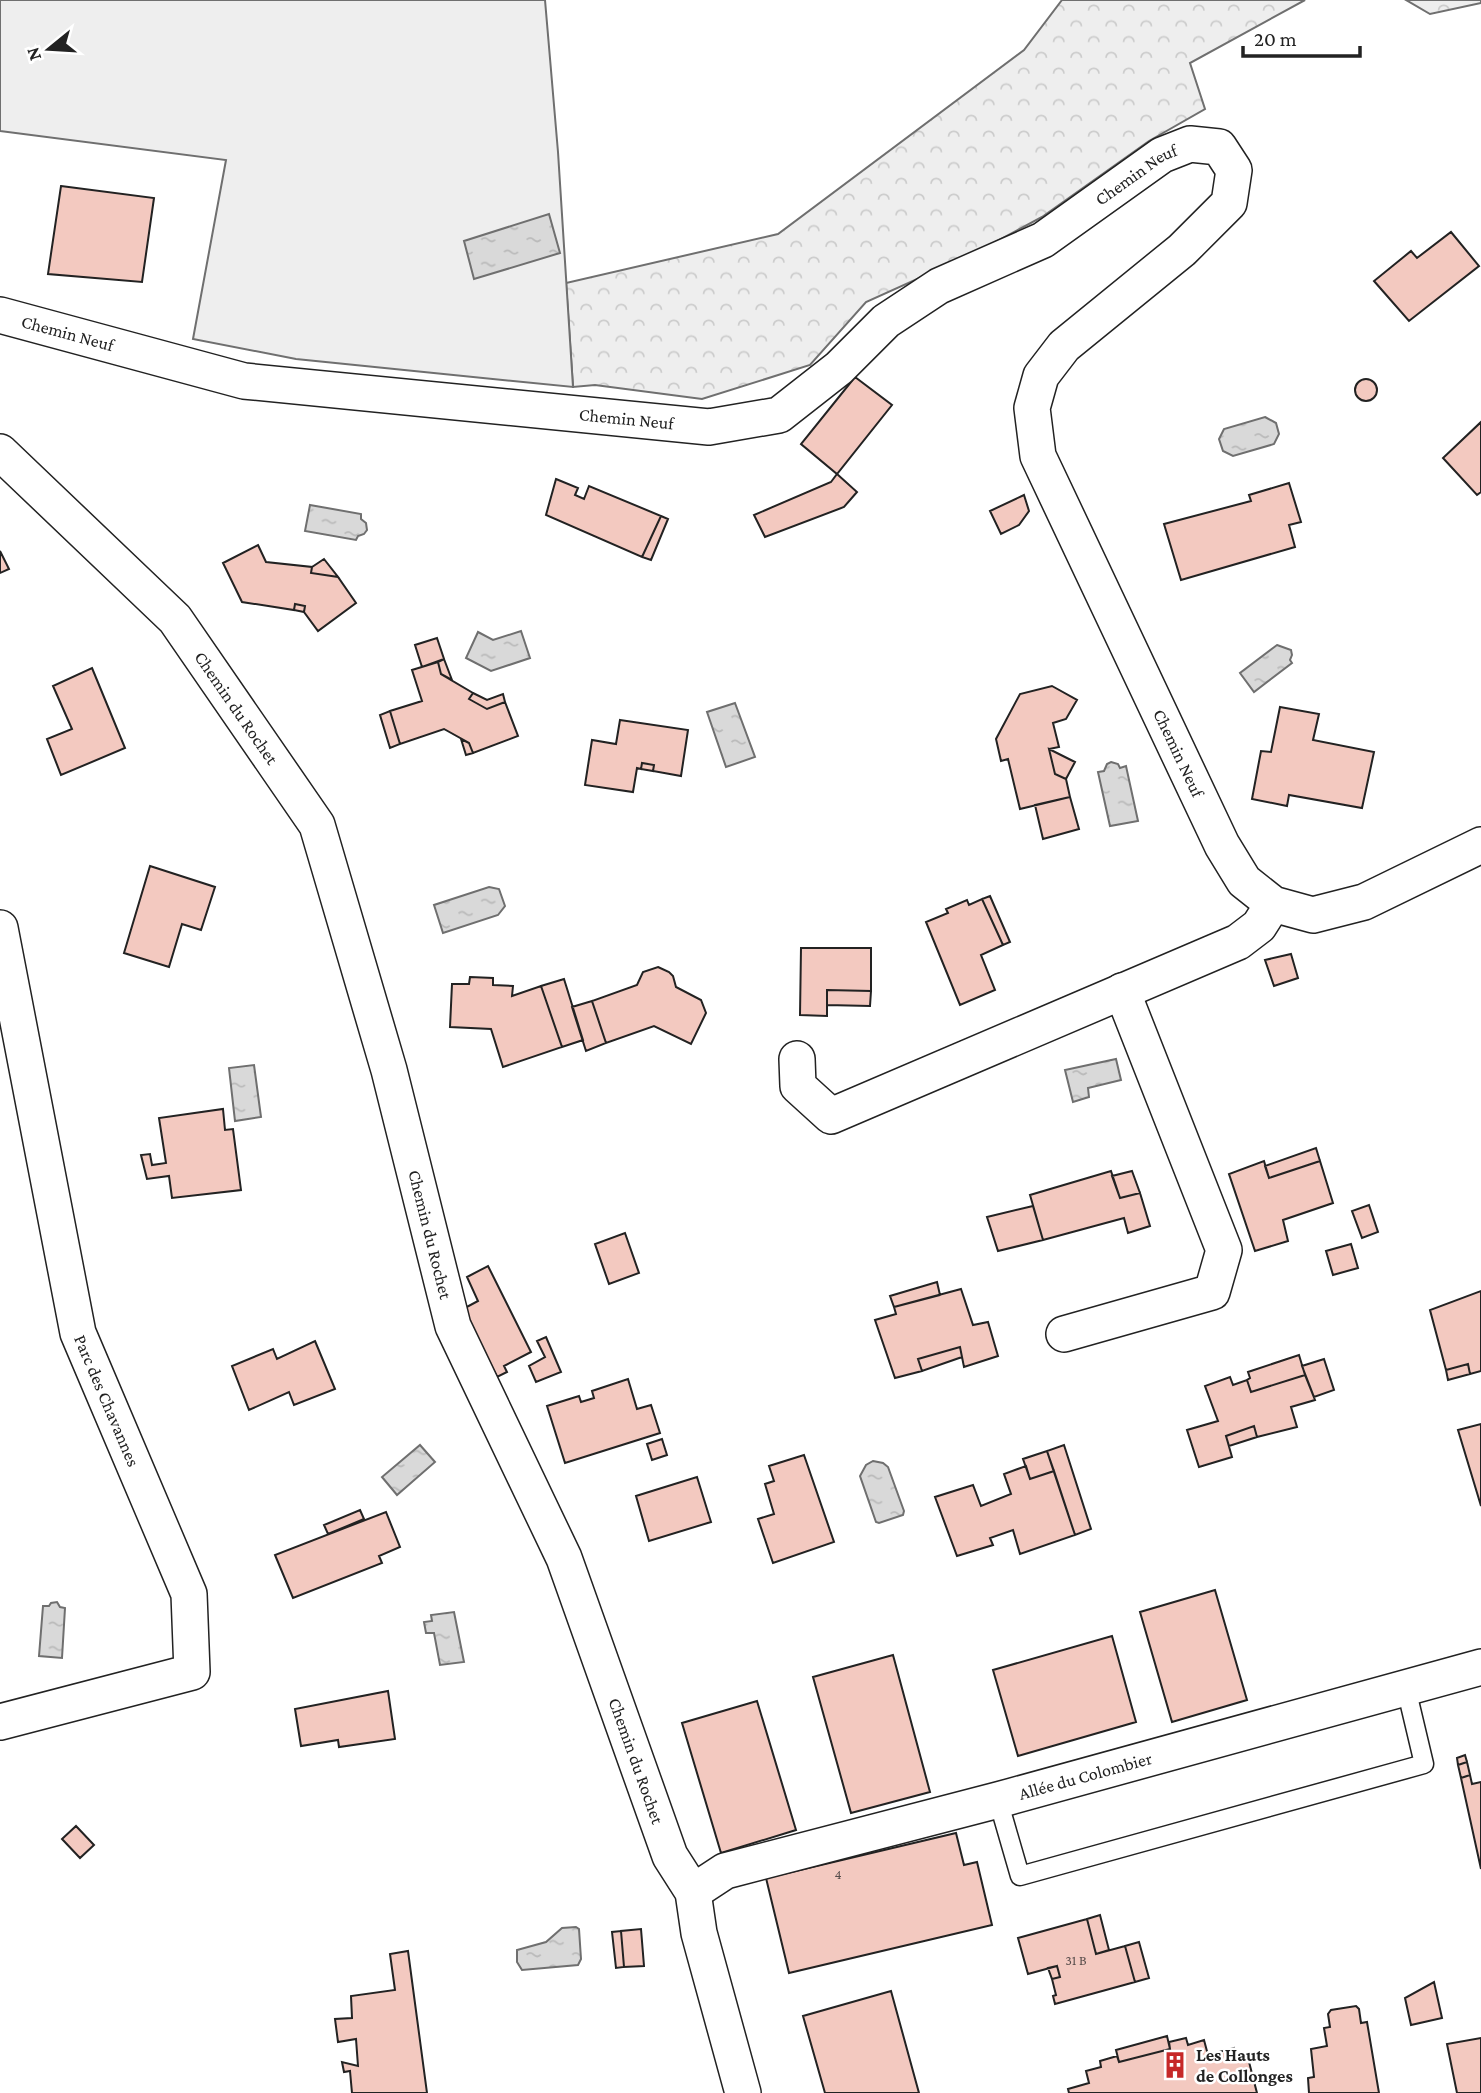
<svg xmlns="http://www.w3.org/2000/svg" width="1481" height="2093" font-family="'Crimson Pro',serif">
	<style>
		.forest { fill: url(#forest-crowns); stroke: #6f6f6f; stroke-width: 2 }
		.green { fill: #eee; stroke: #6f6f6f; stroke-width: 2 }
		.water { fill: url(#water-ripples); stroke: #6f6f6f; stroke-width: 2 }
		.building { fill: #f3c9c0; stroke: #222; stroke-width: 2 }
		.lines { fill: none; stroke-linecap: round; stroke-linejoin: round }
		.lane-casing { stroke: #222; stroke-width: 21 }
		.street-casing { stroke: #222; stroke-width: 38 }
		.lane { stroke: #fff; stroke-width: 18 }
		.street { stroke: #fff; stroke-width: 35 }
		.labels { text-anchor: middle; stroke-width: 5; stroke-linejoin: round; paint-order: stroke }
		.number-label { font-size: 14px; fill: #564c4a }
		.street-label { font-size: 18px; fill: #222; stroke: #fff }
		.poi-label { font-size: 18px; font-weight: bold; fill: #222; stroke: #fff; text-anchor: start }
	</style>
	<defs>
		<pattern id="forest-crowns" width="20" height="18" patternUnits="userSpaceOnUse" patternTransform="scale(1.75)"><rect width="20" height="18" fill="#eee"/><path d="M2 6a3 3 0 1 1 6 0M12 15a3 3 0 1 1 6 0" fill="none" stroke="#ccc"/></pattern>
		<pattern id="water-ripples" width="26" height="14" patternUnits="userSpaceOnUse" patternTransform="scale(1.75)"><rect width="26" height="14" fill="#d9d9d9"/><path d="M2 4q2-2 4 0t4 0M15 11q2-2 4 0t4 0" fill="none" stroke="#bababa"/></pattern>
	</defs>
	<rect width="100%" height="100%" fill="#fff"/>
	<path class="forest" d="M1062,0H1305L1190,63L1205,109L1149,141L1042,217L977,252L866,302L810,365L702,399L595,385L573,387L566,283L778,234L1024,50Z
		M1406,0H1481V3L1430,14Z"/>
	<path class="green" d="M0,0H545L558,152L573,387L296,359L193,339L226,160L0,131Z"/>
	<path class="water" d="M549,214L560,253L474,279L464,241Z
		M1265,417L1276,423L1279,434L1274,444L1233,456L1223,451L1219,439L1224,429Z
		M310,505L361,514V519L366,523L367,530L364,534L358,536L356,540L305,531Z
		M521,631L530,658L491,671L466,658L478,632L493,640Z
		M1277,645L1291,650L1292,655L1290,660L1292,663L1254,692L1240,673Z
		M735,703L755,757L726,767L707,712Z
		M1111,762L1118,764L1120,768L1126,766L1138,821L1110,826L1098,772L1104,771L1107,764Z
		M489,887L499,889L505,906L498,915L443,933L434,905Z
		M1116,1059L1121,1080L1088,1088L1089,1097L1073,1102L1065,1070Z
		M254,1065L261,1117L235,1121L229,1068Z
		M420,1445L435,1462L397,1495L382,1477Z
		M873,1461L883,1463L888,1467L904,1511L903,1515L879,1523L876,1522L860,1476L866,1465Z
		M57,1602L60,1607L65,1608L62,1658L39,1656L43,1606H49L51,1603Z
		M454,1612L464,1662L440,1665L434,1633H426L424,1622L432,1621L431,1615Z
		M576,1927L579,1929L581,1959L578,1965L522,1970L517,1962V1950L546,1942L562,1928Z"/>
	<path class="building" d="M61,186L154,198L142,282L48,274Z
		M1451,232L1479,266L1409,321L1374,281L1411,251L1417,258Z
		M855,377L892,405L837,474L801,444Z
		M1355 390a11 11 0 1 1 22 0a11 11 0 1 1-22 0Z
		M1481,422V492L1477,495L1443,458Z
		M837,474L857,492L844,507L765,537L754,515L831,482Z
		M556,479L578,488L575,495L584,499L589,486L661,516L642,557L546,515Z
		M1289,483L1301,522L1289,525L1295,547L1181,580L1164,524L1251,501L1249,495Z
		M1024,495L1029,511L1019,525L1001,534L990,511Z
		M661,516L668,519L651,560L642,557Z
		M258,545L266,562L312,567L311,573L338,577L356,603L318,631L304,612L305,606L295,604L294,610L242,602L223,563Z
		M0,551L9,569L0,573Z
		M324,559L338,577L311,573L312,567Z
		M295,604L305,606L304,612L294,610Z
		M437,638L444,659L422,667L415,645Z
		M444,659L452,680L441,674L438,662Z
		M438,662L441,674L473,693L469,699L487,709L505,702L518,736L473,753L469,743L444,729L400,744L390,711L422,701L412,670Z
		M92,668L125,748L61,775L47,739L72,729L53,686Z
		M1052,686L1077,700L1066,719L1053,723L1059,747L1049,749L1055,774L1066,779L1070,797L1020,809L1008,759L1001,761L996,739L1020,694Z
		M473,693L487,700L503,694L505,702L487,709L469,699Z
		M1280,707L1319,714L1313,740L1374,752L1362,808L1289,795L1287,806L1252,799L1261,751L1271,752Z
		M390,711L400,744L390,748L380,715Z
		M620,720L688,730L681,776L653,771L654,765L642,763L641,769L637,768L633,792L585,785L592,740L616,744Z
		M461,739L469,743L473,753L466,755Z
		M1049,749L1075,762L1066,779L1055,774Z
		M642,763L654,765L653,771L641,769Z
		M1070,797L1079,829L1043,839L1035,805Z
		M150,866L215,887L201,930L182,924L169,967L124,953Z
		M990,896L1010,942L1003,945L982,899Z
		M982,899L1003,945L981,955L995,990L960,1005L926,922L948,913L946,909L967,900L969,905Z
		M801,948H871V991L827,990V1016L800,1015Z
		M1291,954L1298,978L1274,986L1265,960Z
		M658,967L669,972L673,976L676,987L701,1000L706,1013L691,1044L654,1026L606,1043L592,1001L637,985L643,972Z
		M470,977L493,978V985L513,986L512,996L541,986L562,1047L503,1067L491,1029L450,1027L452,984H469Z
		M564,979L583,1040L562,1047L541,986Z
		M827,990L871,991L870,1006L827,1005Z
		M592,1001L606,1043L586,1051L572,1007Z
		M223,1109L225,1130L233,1129L241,1190L172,1198L169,1176L147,1179L141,1155L150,1154L152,1165L166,1163L159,1118Z
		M1316,1148L1320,1161L1269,1178L1265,1166Z
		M1264,1161L1269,1178L1320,1161L1333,1203L1283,1220L1288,1241L1255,1251L1229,1174Z
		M1111,1171L1120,1198L1140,1193L1150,1226L1128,1233L1124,1218L1043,1240L1030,1195Z
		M1132,1171L1140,1193L1120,1198L1112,1176Z
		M1369,1205L1378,1232L1362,1238L1352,1211Z
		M1033,1206L1043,1240L998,1251L987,1217Z
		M625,1233L639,1273L609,1284L595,1244Z
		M1351,1244L1358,1268L1333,1275L1326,1251Z
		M488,1266L531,1352L504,1366L507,1372L497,1377L463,1309L478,1301L467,1277Z
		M937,1282L940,1295L894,1307L890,1296Z
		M961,1289L973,1325L988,1322L998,1356L964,1367L960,1347L918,1359L922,1371L895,1378L875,1320L896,1314L894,1307Z
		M1481,1291V1371L1470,1374L1468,1364L1446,1370L1430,1310Z
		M546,1337L561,1372L536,1382L529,1366L545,1357L537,1341Z
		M315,1341L335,1389L294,1405L289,1392L249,1410L232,1366L273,1349L277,1359Z
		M960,1347L962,1357L922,1371L918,1359Z
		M1299,1355L1305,1375L1251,1392L1247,1380L1250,1378L1248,1372Z
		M1324,1359L1334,1390L1314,1397L1302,1366Z
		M1468,1364L1470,1374L1448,1380L1446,1370Z
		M1305,1375L1315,1400L1291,1407L1297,1427L1257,1437L1254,1426L1226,1436L1232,1457L1199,1467L1187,1430L1218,1421L1205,1386L1230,1377L1233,1385L1247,1380L1251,1392Z
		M628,1379L637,1409L651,1405L660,1433L565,1463L547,1406L579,1396L581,1402L594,1398L592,1391Z
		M1481,1424V1506L1458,1430Z
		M1254,1426L1257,1437L1229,1446L1226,1436Z
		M662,1439L667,1455L652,1460L647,1444Z
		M1064,1445L1091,1529L1075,1535L1047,1451Z
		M1047,1451L1054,1471L1030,1479L1023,1459Z
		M804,1455L834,1542L773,1563L758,1519L774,1514L765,1484L774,1481L769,1466Z
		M1026,1466L1030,1479L1054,1471L1075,1535L1020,1554L1013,1530L990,1538L993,1545L957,1556L935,1497L973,1485L981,1506L1011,1494L1004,1474Z
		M697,1477L711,1522L649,1541L636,1496Z
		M360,1510L364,1519L328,1534L324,1525Z
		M386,1512L400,1547L379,1556L382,1563L293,1598L275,1555Z
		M1215,1590L1247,1700L1172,1722L1140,1612Z
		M1112,1636L1136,1722L1018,1756L993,1670Z
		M893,1655L930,1792L851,1813L813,1677Z
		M388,1691L395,1739L339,1747L338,1740L301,1746L295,1709Z
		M757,1701L796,1830L721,1853L682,1723Z
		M1465,1755L1467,1762L1458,1765L1457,1758Z
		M1467,1762L1470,1775L1461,1778L1458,1765Z
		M1470,1775L1472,1784L1481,1782V1869L1461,1778Z
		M76,1826L94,1845L80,1858L62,1839Z
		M956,1833L964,1865L977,1862L992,1925L789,1973L766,1878Z
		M1100,1915L1109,1950L1096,1954L1087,1919Z
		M1087,1919L1096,1954L1125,1946L1135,1982L1055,2004L1053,1996L1056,1995L1052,1979L1060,1977L1057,1966L1028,1974L1018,1938Z
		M641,1929L644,1966L624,1967L621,1931Z
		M621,1931L624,1967L616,1968L612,1932Z
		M1139,1942L1149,1978L1135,1982L1125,1946Z
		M408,1951L427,2093H352L350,2071L344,2072L342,2062L358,2066L356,2039L338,2042L335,2019L352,2018L351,1996L395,1990L390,1954Z
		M1057,1966L1060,1977L1052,1979L1048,1968Z
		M1434,1982L1442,2018L1411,2025L1405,1998Z
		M891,1991L919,2093H825L803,2016Z
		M1356,2006L1359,2009L1361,2023L1367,2022L1379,2093H1309L1308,2078L1314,2077L1311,2049L1327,2046L1324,2028L1330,2027L1328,2014L1331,2010Z
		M1167,2036L1170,2049L1119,2062L1116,2050Z
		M1186,2038L1188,2045L1204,2040L1208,2055L1234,2048L1237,2061L1248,2058L1257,2093H1069L1068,2089L1089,2083L1086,2071L1101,2067L1100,2061L1117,2056L1119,2062L1170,2049L1169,2042Z
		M1481,2038V2093H1457L1447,2044Z"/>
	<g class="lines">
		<defs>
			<path id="lane" d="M998,1800L1020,1876L1424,1764L1406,1688"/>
			<g id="street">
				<path id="s1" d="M0,315L244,381L709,427L779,415L839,368L886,321L939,286L1043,240L1162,155L1190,144L1219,147L1234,170L1229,203L1182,250L1064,346L1041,376L1032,408L1038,456L1222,845L1244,881L1273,904L1313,915L1364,902L1481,845"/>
				<path id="s2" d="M0,452L175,619L317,825L389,1070L453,1326L564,1558L670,1856L693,1892L699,1933L743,2093"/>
				<path id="s3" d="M0,928L78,1333L189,1594L192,1672L0,1722"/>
				<path d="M797,1059L798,1086L831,1116L1238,942L1259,926L1273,904"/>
				<path d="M1064,1334L1212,1292L1224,1250L1122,991"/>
				<path id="s4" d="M693,1892L725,1871L998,1800L1481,1667"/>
			</g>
		</defs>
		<use href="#lane" class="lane-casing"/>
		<use href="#street" class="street-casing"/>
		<use href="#lane" class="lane"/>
		<use href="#street" class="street"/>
	</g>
	<defs>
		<symbol id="building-bare" viewBox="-9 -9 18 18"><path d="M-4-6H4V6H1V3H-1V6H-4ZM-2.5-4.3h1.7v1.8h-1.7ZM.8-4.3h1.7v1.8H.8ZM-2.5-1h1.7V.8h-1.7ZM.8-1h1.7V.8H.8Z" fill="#c62828" stroke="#fff" stroke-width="2.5" paint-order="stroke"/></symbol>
	</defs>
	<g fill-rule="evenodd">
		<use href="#building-bare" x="1156" y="2046" width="38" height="38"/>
	</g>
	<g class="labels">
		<g class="number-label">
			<text x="838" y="1879">4</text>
			<text x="1076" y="1965">31 B</text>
		</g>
		<g class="street-label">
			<text dy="6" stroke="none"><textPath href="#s1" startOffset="1225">Chemin Neuf</textPath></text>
			<text dy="6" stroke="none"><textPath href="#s1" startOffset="70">Chemin Neuf</textPath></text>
			<text dy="6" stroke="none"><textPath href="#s1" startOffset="637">Chemin Neuf</textPath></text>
			<text dy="6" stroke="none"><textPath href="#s2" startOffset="350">Chemin du Rochet</textPath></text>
			<text dy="6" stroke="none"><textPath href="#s1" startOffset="2044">Chemin Neuf</textPath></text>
			<text dy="6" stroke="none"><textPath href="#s2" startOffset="917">Chemin du Rochet</textPath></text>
			<text dy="6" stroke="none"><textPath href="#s3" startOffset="486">Parc des Chavannes</textPath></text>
			<text dy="6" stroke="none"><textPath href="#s2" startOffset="1484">Chemin du Rochet</textPath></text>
			<text dy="6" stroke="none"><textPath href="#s4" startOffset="411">Allée du Colombier</textPath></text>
		</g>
		<g class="poi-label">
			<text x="1196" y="2061">Les Hauts<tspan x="1196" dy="21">de Collonges</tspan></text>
		</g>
	</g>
	<g transform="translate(49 49) rotate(252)" stroke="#ffffff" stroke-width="5" paint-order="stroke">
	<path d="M0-5L12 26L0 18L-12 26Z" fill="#222222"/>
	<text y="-10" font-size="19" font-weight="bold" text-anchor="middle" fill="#222222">N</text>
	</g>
	<path d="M1243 46v10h117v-10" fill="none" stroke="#222222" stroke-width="3.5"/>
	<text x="1254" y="46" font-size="21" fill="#222222" stroke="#ffffff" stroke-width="5" paint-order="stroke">20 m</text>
</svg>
